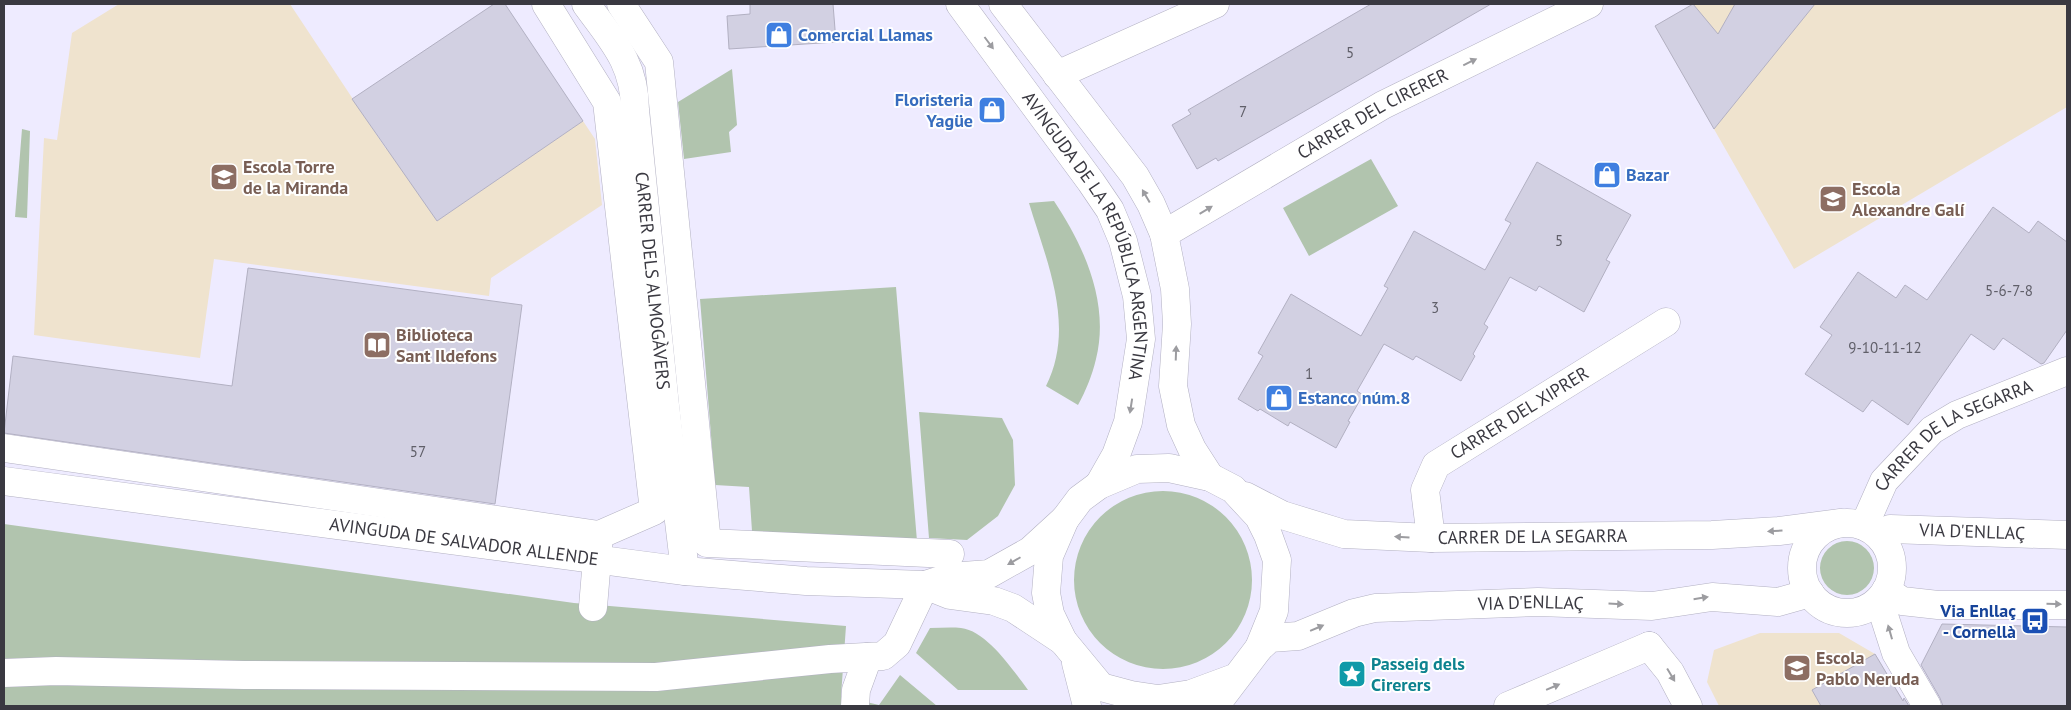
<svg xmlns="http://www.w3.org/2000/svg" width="2071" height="710" font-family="'PT Sans',sans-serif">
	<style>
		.education { fill: #efe3ce }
		.green { fill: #b1c4ae }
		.building { fill: #d2d0e2; stroke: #b2b0c2 }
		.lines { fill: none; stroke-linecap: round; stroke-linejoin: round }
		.minor-casing { stroke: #b2b0c2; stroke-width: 29 }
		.minor { stroke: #fff; stroke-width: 28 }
		.oneway { fill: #9c9ca0 }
		.labels { text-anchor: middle; stroke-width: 4; stroke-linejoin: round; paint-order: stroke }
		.number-label { font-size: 15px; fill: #605f69 }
		.shop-label { font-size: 18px; font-weight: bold; fill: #366cbe; stroke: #fff; text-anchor: start }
		.street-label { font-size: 18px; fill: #3a3941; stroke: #fff }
		.education-label { font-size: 18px; font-weight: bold; fill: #785e54; stroke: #fff; text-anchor: start }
		.transit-label { font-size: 18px; font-weight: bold; fill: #164399; stroke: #fff; text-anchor: end }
		.culture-label { font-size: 18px; font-weight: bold; fill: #0d838f; stroke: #fff; text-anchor: start }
	</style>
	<rect width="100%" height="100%" fill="#eeebff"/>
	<path class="education" d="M119,4H290L386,149L422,126L403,171L437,221L583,121L595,139L602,205L491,278L489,296L214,259L200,358L34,335L44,138L57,140L72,33Z
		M1694,4H2067V107L1794,269L1655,26Z
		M1760,633H1839L1875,654L1906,706H1719L1707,682L1714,650Z"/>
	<path class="green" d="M732,69L737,125L729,132L731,152L684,159L678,102Z
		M22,129L30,131L27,218L15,217Z
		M1371,159L1398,206L1309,256L1283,208Z
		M1054,201C1084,246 1110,303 1096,359C1092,376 1086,390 1078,405L1046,386C1076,326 1047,263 1029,203Z
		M896,287L917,541L752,531L749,487L715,485L700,299Z
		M919,412L1002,418L1013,440L1015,485L998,516L967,540L929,538Z
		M1074 580a89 89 0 1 1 178 0a89 89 0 1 1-178 0Z
		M4,524L574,603L846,626L841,696L879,705L900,675L937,706H4Z
		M1820 568a27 27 0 1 1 54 0a27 27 0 1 1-54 0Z
		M930,628C940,628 951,627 961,628C987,631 1013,670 1028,690H958L916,653Z"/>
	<path class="building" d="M494,4H505L583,121L437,221L352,99Z
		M750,4H833L836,42L729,49L727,16L750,14Z
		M1371,4H1491L1218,161L1216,158L1197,169L1172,125L1191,114L1188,110Z
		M1693,4L1718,34L1735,4H1815L1714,129L1655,26Z
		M1537,162L1631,215L1606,260L1610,262L1584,312L1539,286L1536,291L1510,277L1484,324L1488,327L1473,354L1475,356L1461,381L1416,356L1413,360L1384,344L1357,391L1363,395L1348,421L1350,422L1336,448L1290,422L1288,426L1260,409L1258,411L1238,399L1263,356L1258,353L1291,294L1361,336L1388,288L1384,286L1414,231L1485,270L1511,223L1505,220Z
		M1993,207L2029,233L2038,221L2067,242V330L2044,363L2041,364L2003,338L1994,350L1971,334L1908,425L1872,400L1863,412L1805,374L1832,335L1820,327L1858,272L1896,298L1905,285L1927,300Z
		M248,268L522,305L495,504L4,433L13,356L232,386Z
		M1942,624L2067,627V706H1943L1940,698L1921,665Z
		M1875,654L1903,701L1904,698L1909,706H1821L1812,690Z"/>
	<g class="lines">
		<defs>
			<g id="minor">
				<path d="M546,4L607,102L654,511L599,535L593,607"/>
				<path id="s1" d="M586,4C612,40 635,63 635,110L665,405L685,571"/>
				<path d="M621,4L659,62L707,543L950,554"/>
				<path id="s2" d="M960,4L1091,182L1110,210L1123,241L1137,296L1141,339L1128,422L1116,455L1099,485"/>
				<path d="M1003,4L1135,176L1151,204L1164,234L1175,289L1177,324L1173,386L1181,425L1192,449L1210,477"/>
				<path d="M1057,75L1215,4"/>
				<path id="s3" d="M1164,234L1383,105L1589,4"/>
				<path d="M4,448L599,535"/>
				<path id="s4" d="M4,481L685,571L806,581L925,585L950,577L989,574L1030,551L1065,519"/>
				<path id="s5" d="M1245,496L1282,515L1344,534L1431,538L1712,535L1779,531L1841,523"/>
				<circle cx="1847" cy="568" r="45"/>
				<path id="s6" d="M1864,526L1884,481L1932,430L1957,415L2067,371"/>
				<path id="s7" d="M1431,538L1425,490L1436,465L1666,322"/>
				<path id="s8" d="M1881,538L1890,529L2067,535"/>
				<path d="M925,585L950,595L994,601L1013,608L1063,641"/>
				<path d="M1886,590L1902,601L1938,605H2067"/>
				<path d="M1879,600L1896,653L1927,706"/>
				<path d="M1649,646L1670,672L1688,706"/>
				<path id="s9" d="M1259,648L1270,638L1298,636L1354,613L1375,608L1538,602L1652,606L1712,597L1778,602L1810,593"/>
				<path d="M1076,663L1087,706"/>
				<path d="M4,673L56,671L244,675L656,677L830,659L883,656L897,644L925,585"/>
				<path d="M855,706L856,690L868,657"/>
				<path d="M1215,706L1259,648L1274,611L1277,560L1268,535L1259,517L1233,489L1210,477L1169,468L1137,469L1099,485L1080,499L1065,519L1049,556L1046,593L1050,614L1063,641L1101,687L1131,695L1158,699L1191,694L1237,677"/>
				<path d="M1508,706L1649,646"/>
			</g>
		</defs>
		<use href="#minor" class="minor-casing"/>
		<use href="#minor" class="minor"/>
	</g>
	<defs><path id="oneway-solid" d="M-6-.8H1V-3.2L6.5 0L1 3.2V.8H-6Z" transform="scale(1.25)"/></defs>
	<g class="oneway">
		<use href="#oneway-solid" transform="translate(989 43) rotate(53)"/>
		<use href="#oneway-solid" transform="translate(1470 62) rotate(-26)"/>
		<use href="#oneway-solid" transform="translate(1146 196) rotate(-120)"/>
		<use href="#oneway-solid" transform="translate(1206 210) rotate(-31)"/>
		<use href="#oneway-solid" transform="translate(1176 353) rotate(-88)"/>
		<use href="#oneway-solid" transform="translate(1131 406) rotate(99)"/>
		<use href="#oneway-solid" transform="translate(1775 531) rotate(176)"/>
		<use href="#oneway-solid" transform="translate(1402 537) rotate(-177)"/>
		<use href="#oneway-solid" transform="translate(1014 561) rotate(150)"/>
		<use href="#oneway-solid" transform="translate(1701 598) rotate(-9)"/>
		<use href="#oneway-solid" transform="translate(1616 604) rotate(3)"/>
		<use href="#oneway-solid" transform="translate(2054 604) rotate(1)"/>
		<use href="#oneway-solid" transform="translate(1317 628) rotate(-23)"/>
		<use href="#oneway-solid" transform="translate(1890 632) rotate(-106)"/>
		<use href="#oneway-solid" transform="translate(1671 675) rotate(59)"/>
		<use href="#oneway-solid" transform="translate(1553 687) rotate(-23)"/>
	</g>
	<defs>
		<symbol id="shop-square" viewBox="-11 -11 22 22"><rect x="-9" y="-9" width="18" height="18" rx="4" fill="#3f7fe0" stroke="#fff"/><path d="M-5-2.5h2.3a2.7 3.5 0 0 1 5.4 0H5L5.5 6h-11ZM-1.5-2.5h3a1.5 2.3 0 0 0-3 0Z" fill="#fff"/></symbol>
		<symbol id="school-square" viewBox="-11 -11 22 22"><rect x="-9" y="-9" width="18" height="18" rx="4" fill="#8d6e63" stroke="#fff"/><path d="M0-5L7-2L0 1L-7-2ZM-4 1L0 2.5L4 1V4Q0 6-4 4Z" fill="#fff"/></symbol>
		<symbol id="library-square" viewBox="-11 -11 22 22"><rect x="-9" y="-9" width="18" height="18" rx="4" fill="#8d6e63" stroke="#fff"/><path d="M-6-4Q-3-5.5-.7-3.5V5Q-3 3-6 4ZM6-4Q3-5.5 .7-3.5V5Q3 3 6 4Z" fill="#fff"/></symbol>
		<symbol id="bus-square" viewBox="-11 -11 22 22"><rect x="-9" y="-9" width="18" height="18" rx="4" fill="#1a4fb4" stroke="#fff"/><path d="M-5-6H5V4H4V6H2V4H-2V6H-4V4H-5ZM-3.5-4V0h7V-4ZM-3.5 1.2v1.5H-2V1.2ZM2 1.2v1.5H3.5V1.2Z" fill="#fff"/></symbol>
		<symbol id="sight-square" viewBox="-11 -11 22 22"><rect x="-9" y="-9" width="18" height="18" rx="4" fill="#0f9aa8" stroke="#fff"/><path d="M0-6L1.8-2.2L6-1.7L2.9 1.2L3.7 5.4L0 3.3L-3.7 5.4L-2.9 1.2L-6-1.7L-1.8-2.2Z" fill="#fff"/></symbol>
	</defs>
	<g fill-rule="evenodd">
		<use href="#shop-square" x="763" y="19" width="32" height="32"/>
		<use href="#shop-square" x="976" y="94" width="32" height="32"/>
		<use href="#shop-square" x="1591" y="159" width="32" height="32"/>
		<use href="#school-square" x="208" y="161" width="32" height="32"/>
		<use href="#school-square" x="1817" y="183" width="32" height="32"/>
		<use href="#library-square" x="361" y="329" width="32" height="32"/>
		<use href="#shop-square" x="1263" y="382" width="32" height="32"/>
		<use href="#bus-square" x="2019" y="605" width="32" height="32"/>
		<use href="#school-square" x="1781" y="652" width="32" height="32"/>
		<use href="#sight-square" x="1336" y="658" width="32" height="32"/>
	</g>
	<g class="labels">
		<g class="number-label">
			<text x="1350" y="58">5</text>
			<text x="1243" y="117">7</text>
			<text x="1559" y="246">5</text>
			<text x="2009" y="296">5-6-7-8</text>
			<text x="1435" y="313">3</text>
			<text x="1885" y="353">9-10-11-12</text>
			<text x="1309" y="379">1</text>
			<text x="418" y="457">57</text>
		</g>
		<g class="shop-label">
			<text x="798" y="41">Comercial Llamas</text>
			<text x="973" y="106" text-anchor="end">Floristeria<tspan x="973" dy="21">Yagüe</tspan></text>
			<text x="1626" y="181">Bazar</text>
			<text x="1298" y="404">Estanco núm.8</text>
		</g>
		<g class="street-label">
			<text dy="6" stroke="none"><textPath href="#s3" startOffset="241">CARRER DEL CIRERER</textPath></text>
			<text dy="6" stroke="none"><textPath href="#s2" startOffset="271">AVINGUDA DE LA REPÚBLICA ARGENTINA</textPath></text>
			<text dy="6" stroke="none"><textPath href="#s1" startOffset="291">CARRER DELS ALMOGÀVERS</textPath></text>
			<text dy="6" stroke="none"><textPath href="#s7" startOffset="174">CARRER DEL XIPRER</textPath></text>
			<text dy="6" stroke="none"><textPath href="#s6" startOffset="134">CARRER DE LA SEGARRA</textPath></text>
			<text dy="6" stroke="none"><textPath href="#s8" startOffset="95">VIA D'ENLLAÇ</textPath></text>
			<text dy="6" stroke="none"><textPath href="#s5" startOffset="295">CARRER DE LA SEGARRA</textPath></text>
			<text dy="6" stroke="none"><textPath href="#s4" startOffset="464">AVINGUDA DE SALVADOR ALLENDE</textPath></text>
			<text dy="6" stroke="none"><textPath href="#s9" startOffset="281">VIA D'ENLLAÇ</textPath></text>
		</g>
		<g class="education-label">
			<text x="243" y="173">Escola Torre<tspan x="243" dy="21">de la Miranda</tspan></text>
			<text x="1852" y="195">Escola<tspan x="1852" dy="21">Alexandre Galí</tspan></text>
			<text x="396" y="341">Biblioteca<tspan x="396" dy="21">Sant Ildefons</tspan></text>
			<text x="1816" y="664">Escola<tspan x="1816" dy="21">Pablo Neruda</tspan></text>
		</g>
		<g class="transit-label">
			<text x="2016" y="617">Via Enllaç<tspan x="2016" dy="21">- Cornellà</tspan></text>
		</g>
		<g class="culture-label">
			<text x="1371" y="670">Passeig dels<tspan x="1371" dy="21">Cirerers</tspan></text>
		</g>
	</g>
	<rect width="2071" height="710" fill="none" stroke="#3a3941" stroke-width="10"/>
</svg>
